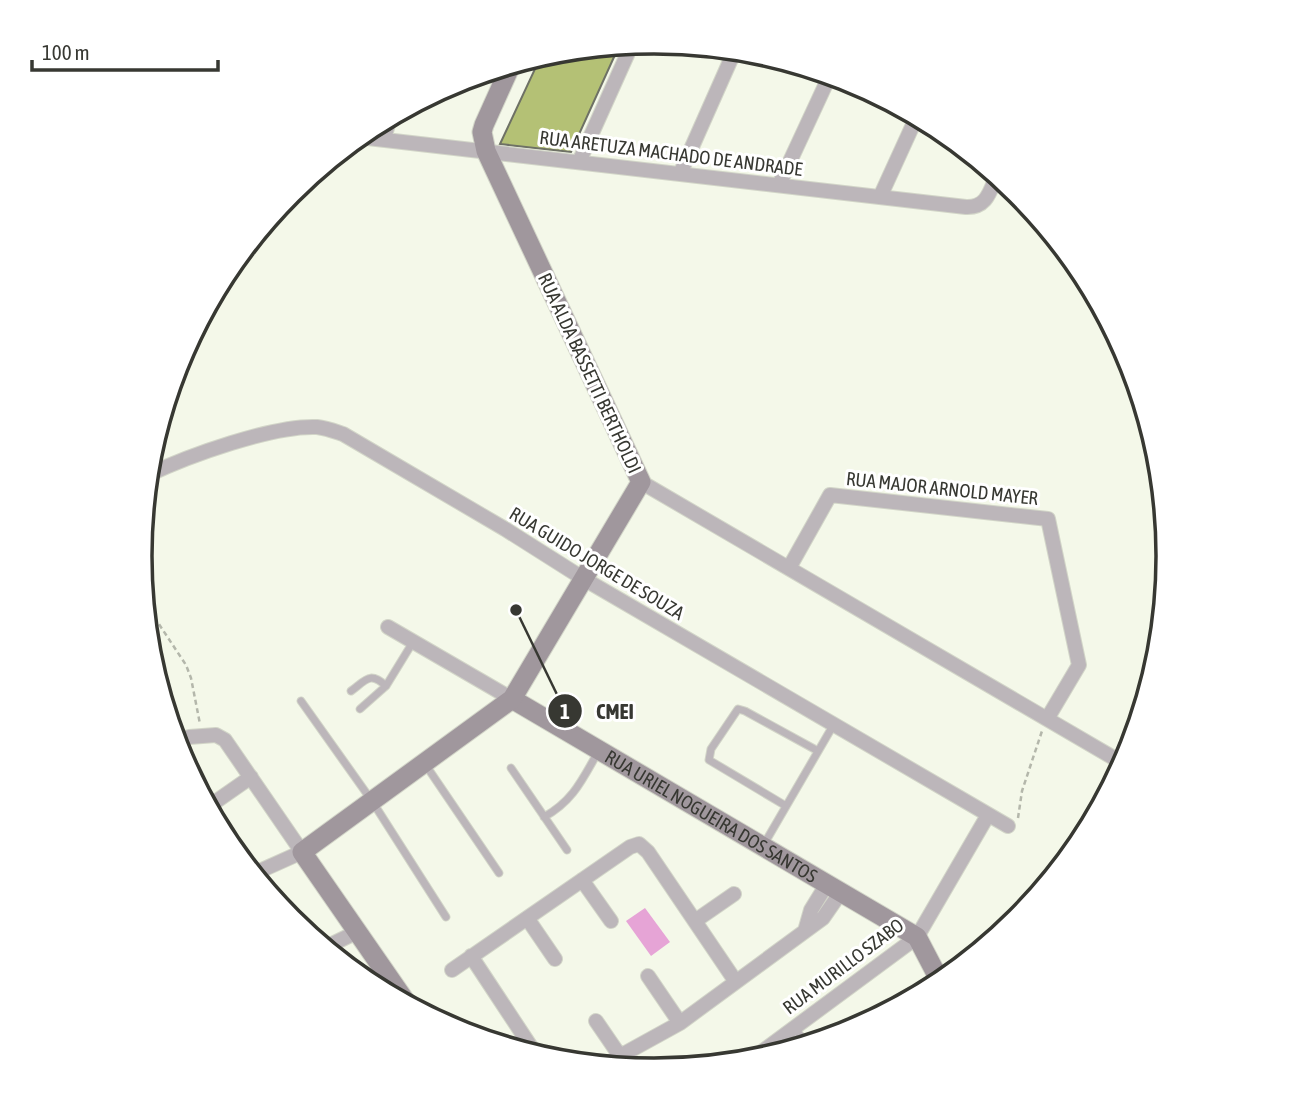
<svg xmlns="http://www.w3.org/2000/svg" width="1309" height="1113" font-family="'Asap Condensed',sans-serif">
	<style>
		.water { fill: #e6a4d6 }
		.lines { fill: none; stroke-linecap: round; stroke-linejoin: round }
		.stream { stroke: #e6a4d6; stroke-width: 3.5 }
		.building { fill: #b4c175; stroke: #6e7165; stroke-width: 2 }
		.lane-casing { stroke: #d2d5c8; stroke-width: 9 }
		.street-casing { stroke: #d2d5c8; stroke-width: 16 }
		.secondary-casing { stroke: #d2d5c8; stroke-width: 21 }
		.path { stroke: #b4b7ab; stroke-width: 2.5; stroke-dasharray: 5 3.5; stroke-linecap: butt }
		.lane { stroke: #bcb6ba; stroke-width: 7 }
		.street { stroke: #bcb6ba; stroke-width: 14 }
		.secondary { stroke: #a0979d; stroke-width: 19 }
		.labels { text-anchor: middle; stroke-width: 6; stroke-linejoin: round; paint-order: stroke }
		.street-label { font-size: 19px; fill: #373832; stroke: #fff }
		.rim { fill: none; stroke: #373832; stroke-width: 3.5 }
		.leader { fill: none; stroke: #373832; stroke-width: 2.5 }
		.callout-dot { fill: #373832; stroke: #fff; stroke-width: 2.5 }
		.mark-label { font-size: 21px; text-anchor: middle; font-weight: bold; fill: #fff }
		.callout-label { font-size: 21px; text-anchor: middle; font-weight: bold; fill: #373832; stroke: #fff; stroke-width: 6; stroke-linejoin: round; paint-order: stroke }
	</style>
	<rect width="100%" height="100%" fill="#f4f8e9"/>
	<path class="water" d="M645,908L670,942L651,956L626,921Z"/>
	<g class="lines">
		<path class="stream" d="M1146,413L1160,469"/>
	</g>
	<path class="building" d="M619,46L571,152L500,144L541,56L555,52Z"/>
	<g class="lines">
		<defs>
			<path id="lane" d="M351,691C366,680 370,671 386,686
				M301,701L372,801L446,917
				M360,709L386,686L413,642
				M425,764L499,873
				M511,768L567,850
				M786,806L709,760L711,749L738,709L745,711L818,751
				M544,817C573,801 582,780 598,752
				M763,846L834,724
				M795,1028L807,1045"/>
			<path id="street" d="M359,137L966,207C987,208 990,191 997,175
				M384,139L390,117
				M579,162L632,44
				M680,174L735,50
				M779,185L830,75
				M880,197L917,116
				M148,475C188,456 273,425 317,427C326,428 334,431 343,434L505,529L584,579L1008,826
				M641,482L1124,764
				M789,568L830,495L1048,519L1079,665L1047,719
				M388,627L512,699
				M189,737L216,735L225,740L302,852L253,874
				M208,807L251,777
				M582,880L611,921
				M527,918L555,959
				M695,921L734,894
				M805,931L811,910L827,884
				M324,948L357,932
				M471,956L537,1056
				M452,970L630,847L639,844L648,852L736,982
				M648,976L680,1023
				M596,1021L620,1056
				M748,1062L917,937L988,815
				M602,1066L680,1023L823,918L841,892"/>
			<g id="secondary">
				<path id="s1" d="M512,699L917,937L941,983"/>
				<path d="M408,1005L302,852L512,699L641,482L486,151L482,132L484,125L511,65"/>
			</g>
		</defs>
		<use href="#lane" class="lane-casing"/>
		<use href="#street" class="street-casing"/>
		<use href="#secondary" class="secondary-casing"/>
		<path class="path" d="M145,603L186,665L191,678L200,724
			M1018,818L1022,791L1042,731"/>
		<use href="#lane" class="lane"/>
		<use href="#street" class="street"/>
		<use href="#secondary" class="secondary"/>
	</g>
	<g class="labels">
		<g class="street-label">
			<text transform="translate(671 153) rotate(7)" y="7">RUA ARETUZA MACHADO DE ANDRADE</text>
			<text transform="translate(590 373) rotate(65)" y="7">RUA ALDA BASSETTI BERTHOLDI</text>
			<text transform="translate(942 488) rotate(6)" y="7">RUA MAJOR ARNOLD MAYER</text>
			<text transform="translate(597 563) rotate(31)" y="7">RUA GUIDO JORGE DE SOUZA</text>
			<text dy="7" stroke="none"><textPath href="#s1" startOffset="231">RUA URIEL NOGUEIRA DOS SANTOS</textPath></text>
			<text transform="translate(843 966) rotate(-37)" y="7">RUA MURILLO SZABO</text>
		</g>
	</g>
	<path d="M0 0H1309V1113H0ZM152 556a502 502 0 1 1 1004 0a502 502 0 1 1-1004 0Z" fill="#fff" fill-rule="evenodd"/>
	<path class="rim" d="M152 556a502 502 0 1 1 1004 0a502 502 0 1 1-1004 0Z"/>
	<path class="leader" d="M516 610L565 711"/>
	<g class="callout-dot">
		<circle cx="516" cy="610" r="7"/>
		<circle cx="565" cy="711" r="18"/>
	</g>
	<g class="mark-label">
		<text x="565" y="719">1</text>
	</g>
	<g class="callout-label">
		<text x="615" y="719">CMEI</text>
	</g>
	<path d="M32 60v10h186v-10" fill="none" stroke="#373832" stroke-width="3.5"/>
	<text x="42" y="60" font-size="21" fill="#373832" stroke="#ffffff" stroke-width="5" paint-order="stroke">100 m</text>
</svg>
